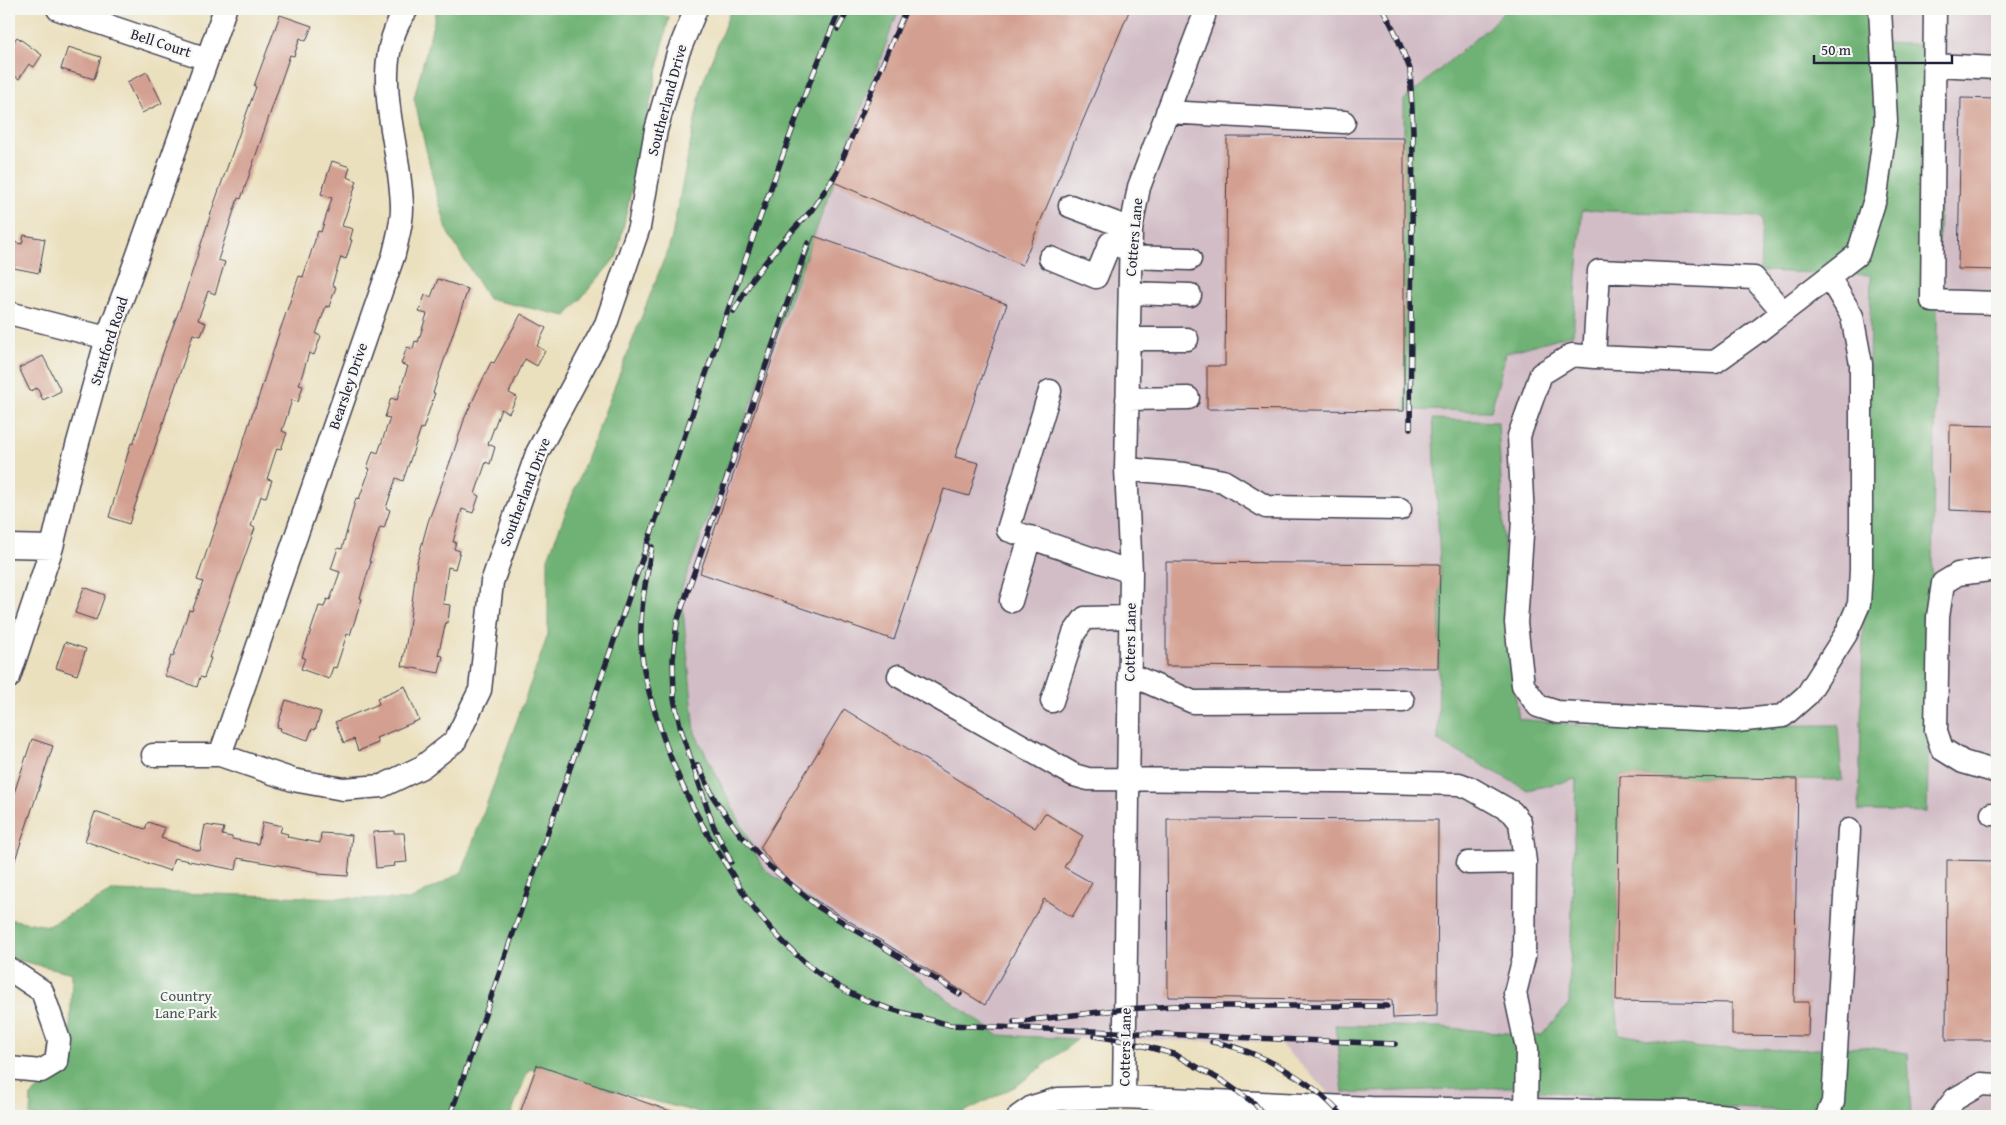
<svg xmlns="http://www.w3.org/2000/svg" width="2006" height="1125" font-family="'Gentium Book Plus',serif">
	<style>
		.industrial { fill: #d2bdc6 }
		.forest { fill: #70b275; stroke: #496a58 }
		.building { fill: #d39f90 }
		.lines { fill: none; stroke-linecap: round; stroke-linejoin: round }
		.minor-casing { stroke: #403e4f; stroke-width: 25 }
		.minor { stroke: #fff; stroke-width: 22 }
		.rail-casing { stroke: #22223b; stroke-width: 5.5 }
		.rail { stroke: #f6f6f2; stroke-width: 4; stroke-dasharray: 11; stroke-linecap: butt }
		.labels { text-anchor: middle; stroke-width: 4.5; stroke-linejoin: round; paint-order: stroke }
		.street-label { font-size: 15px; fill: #22223b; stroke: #f6f6f2 }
		.park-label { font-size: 15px; fill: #425652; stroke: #f6f6f2 }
	</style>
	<rect width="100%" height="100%" fill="#f6f6f2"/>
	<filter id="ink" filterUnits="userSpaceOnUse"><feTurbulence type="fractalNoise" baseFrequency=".02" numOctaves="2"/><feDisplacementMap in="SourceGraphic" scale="10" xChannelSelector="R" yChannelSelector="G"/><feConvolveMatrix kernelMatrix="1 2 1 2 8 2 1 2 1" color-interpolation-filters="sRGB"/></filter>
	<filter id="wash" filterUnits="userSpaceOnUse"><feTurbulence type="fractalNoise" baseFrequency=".0096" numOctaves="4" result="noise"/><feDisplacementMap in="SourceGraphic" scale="20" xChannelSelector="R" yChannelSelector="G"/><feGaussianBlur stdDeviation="1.12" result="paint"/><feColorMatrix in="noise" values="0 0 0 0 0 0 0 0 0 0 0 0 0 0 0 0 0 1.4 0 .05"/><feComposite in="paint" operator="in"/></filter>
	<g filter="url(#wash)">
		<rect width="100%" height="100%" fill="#ebe0be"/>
		<path class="industrial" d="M899,9H1507L1488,28L1506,353L1573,334L1582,210L1762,217L1760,271L1871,274L1859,811L1927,812L1943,45L1875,43L1876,9H1997V1116H1352L1278,1042L1078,1039L999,1036L763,868L695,733L681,590Z"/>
		<path class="forest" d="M437,9H645L669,17L617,256L566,316L488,299L448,233L436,192L414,98Z
			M731,9H899L681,590L695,733L763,868L998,1035L1078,1039L1018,1085L956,1116H712L529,1069L510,1116H30L31,1096L69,1062L72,973L9,958V919L48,926L113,891L410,900L462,872L548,635V558L671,241L702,85Z
			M1507,9H1876V43L1943,45L1927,812L1859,811L1871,275L1760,271L1762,217L1582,210L1573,334L1506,353L1491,411L1404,410V100L1488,28Z
			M1433,419L1498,422L1510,662L1519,719L1588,726L1838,725L1842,780L1620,776L1616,1001L1619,1034L1701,1048L1795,1050L1865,1047L1908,1053L1911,1116H1844L1841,1114L1646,1103L1509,1087L1343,1093L1335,1025L1439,1027L1541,1036L1569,1004L1576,779L1528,790L1438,741L1440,564Z"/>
		<g id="blocks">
			<path class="building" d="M908,9H1130L1022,265L834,182Z
				M280,15L312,26L306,41L300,38L294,56L290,55L241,199L238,198L218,260L225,262L215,294L208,291L198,320L206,323L201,336L193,334L129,524L109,517L131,443L133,444L165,347L183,300L214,204L256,87L254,86Z
				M17,37L42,55L34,67L29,64L19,79L9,72V48Z
				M68,47L101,57L94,79L61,69Z
				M147,72L162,103L142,113L127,82Z
				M1961,98L1997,99V270L1958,269Z
				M1227,137L1404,138V411L1207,409V366H1225Z
				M332,161L350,167L347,177L357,181L342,226L353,229L350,240H352L346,259L341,257L332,285L336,287L329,307L326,306L316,334L321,336L314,355L309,353L299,385L303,386L298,402L292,400L282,431L287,433L281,449L277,448L267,479L272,480L266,497L261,496L251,526L255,528L209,658H211L204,678L200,677L197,687L165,676L171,656L173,657L189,610L192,611L203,582L197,580L236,465L254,408H255L279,333L299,276L303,277L318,231L321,232L332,198L321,194Z
				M24,235L45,239L39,273L14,268V265L9,264V241L22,244Z
				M814,236L1007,304L955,457L979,463L969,496L944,489L894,640L700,573Z
				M438,279L468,289L433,393H435L423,429L421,428L403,481L396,478L386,508L390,510L384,528L380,527L369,561L371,562L360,598L362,599L350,635L347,634L336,668L333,667L329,679L301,669L305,658L302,657L319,606L324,607L327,599L330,600L340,572L331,569L338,548L342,549L356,498L359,499L370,469L367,468L373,451L378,453L390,418L385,417L391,398L397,400L408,366L401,364L407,347L413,349L415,341L418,342L427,314L419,312L425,295L431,297Z
				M521,314L546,328L537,346L545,351L537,366L525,359L509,393L517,397L509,413L501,409L488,444L495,447L490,464L486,462L475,494L479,496L473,513L462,509L453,542H456L454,549L460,551L455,569L448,567L443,604L450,605L448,622H446L438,655L443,656L439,673L402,666L409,627L417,562L428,522L454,451L465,417L491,362L494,363Z
				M43,356L61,391L43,400L37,388L30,391L19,368Z
				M1950,425L1997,426V512L1949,510Z
				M1166,562L1440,564L1438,668L1166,666Z
				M84,587L105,595L96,620L75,613Z
				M65,642L86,649L77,675L56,668Z
				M405,686L419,720L376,738L378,743L358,751L354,739L344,743L335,722L379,704L377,698Z
				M286,700L321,712L315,730L312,729L308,740L280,731L281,728L277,727Z
				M844,709L1035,828L1045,813L1083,836L1064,867L1092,883L1072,917L1044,899L985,1005L812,898L782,875L760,848Z
				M32,739L53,746L12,869L9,868V808Z
				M1620,776L1798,779L1794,1002H1809L1808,1036L1732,1035V1003L1616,1001Z
				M95,812L145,829L148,822L165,828L161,838L200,851L205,825L224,828L222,835L232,837V839L258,844L263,822L282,826L280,832L288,834L287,837L320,843L321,833L352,835L348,876L318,874V872L238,858L236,870L174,858L170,871L85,841Z
				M1167,819L1438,820L1437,1016L1393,1018L1392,1000L1168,997Z
				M394,831V833H404L407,862L394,863L395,866L376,868L373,832Z
				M1947,860L1997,861V1040H1946Z
				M537,1065L679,1114L678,1116H519Z"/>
		</g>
	</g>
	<g filter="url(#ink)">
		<use href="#blocks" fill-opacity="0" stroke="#403e4f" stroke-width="1"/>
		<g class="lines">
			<defs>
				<path id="minor" d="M58,9L207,59
					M1935,9L1932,301L1997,303
					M1934,65L1997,68
					M1167,112L1344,122
					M1070,206L1131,229
					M1131,257L1190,259
					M1050,258L1096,277L1110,243L1131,250
					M1130,293L1190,295
					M1783,312L1754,278L1599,271L1594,357L1715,362L1761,329L1858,254L1876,196L1886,121L1880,9
					M9,313L107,338
					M1129,339H1187
					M1594,357L1572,355L1541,374L1519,436L1523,520L1516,623L1523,685L1538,706L1557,712L1736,721L1783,716L1807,695L1846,634L1859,604L1861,570V364L1852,316L1829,277
					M1050,391L1008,530L1131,572
					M1127,399L1188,398
					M1126,469L1185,474L1223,481L1266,507L1400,509
					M9,546L52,547
					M1997,569L1958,574L1943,583L1938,617L1936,731L1942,749L1963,762L1997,772
					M1011,601L1030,537
					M1129,674L1193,702L1403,701
					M899,676L1074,775L1088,779L1342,781L1459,784L1470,788L1512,812L1520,822L1525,862L1524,957L1515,993L1527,1049L1526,1110
					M9,677L52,547L70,471L107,338L129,280L225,9
					M1052,701L1074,633L1085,618L1130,617
					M153,755H220L293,780L343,789L382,786L422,767L455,741L480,690L492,582L537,453L606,324L639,227L656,130L678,53L696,9
					M220,755L394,254C397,240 402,224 402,209C402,145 365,66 407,9
					M1992,814H1997
					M1468,863L1525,862
					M9,969L42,991L59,1040L56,1062L41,1071L9,1068
					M1124,1097L1131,572L1126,469L1131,229L1139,187L1204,16L1201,9
					M1019,1116L1032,1107L1058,1099L1124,1097L1371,1108L1684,1112L1730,1116
					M1827,1116L1833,1102L1849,830
					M1942,1116L1955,1099L1981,1084L1997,1085"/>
			</defs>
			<use href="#minor" class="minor-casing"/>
			<use href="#minor" class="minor"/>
			<defs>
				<path id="rail" d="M1383,9L1395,32L1410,69L1413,131L1410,428
					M838,29L849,9
					M734,311L753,278L781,243L811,211L836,174L906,9
					M652,547C645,583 638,618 642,655C644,677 650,697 657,718C674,775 699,823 732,874C740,887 748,902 759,915C784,945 814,975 850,993C881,1009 917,1016 950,1025L1395,1044
					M698,765L715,800L739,833L768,865L818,907L960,994
					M731,862L713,825L681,730L674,699L673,660L677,622L808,243
					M1014,1022L1125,1009L1174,1006H1387
					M1095,1036L1125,1041L1174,1054L1224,1082L1254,1103L1265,1116
					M1212,1042C1242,1046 1281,1065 1306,1083C1320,1092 1332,1105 1343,1116
					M450,1116L756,229L807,89L840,9"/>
			</defs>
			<use href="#rail" class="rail-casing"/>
			<use href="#rail" class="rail"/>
		</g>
	</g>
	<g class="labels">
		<g class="street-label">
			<text transform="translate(161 43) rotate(18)" y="5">Bell Court</text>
			<text transform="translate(667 100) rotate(-75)" y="5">Southerland Drive</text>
			<text transform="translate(1134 237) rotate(-85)" y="5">Cotters Lane</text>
			<text transform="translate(109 341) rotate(-72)" y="5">Stratford Road</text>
			<text transform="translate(348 386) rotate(-71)" y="5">Bearsley Drive</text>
			<text transform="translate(525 492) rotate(-69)" y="5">Southerland Drive</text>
			<text transform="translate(1130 642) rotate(-89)" y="5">Cotters Lane</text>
			<text transform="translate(1125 1047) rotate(-89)" y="5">Cotters Lane</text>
		</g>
		<g class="park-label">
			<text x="186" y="1001">Country<tspan x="186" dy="17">Lane Park</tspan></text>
		</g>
	</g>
	<rect width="2006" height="1125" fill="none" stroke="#f6f6f2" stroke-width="30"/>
	<path d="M1814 55v8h138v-8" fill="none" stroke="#22223b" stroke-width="2.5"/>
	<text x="1821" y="55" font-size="15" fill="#22223b" stroke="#f6f6f2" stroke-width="4" paint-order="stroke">50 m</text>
</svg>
